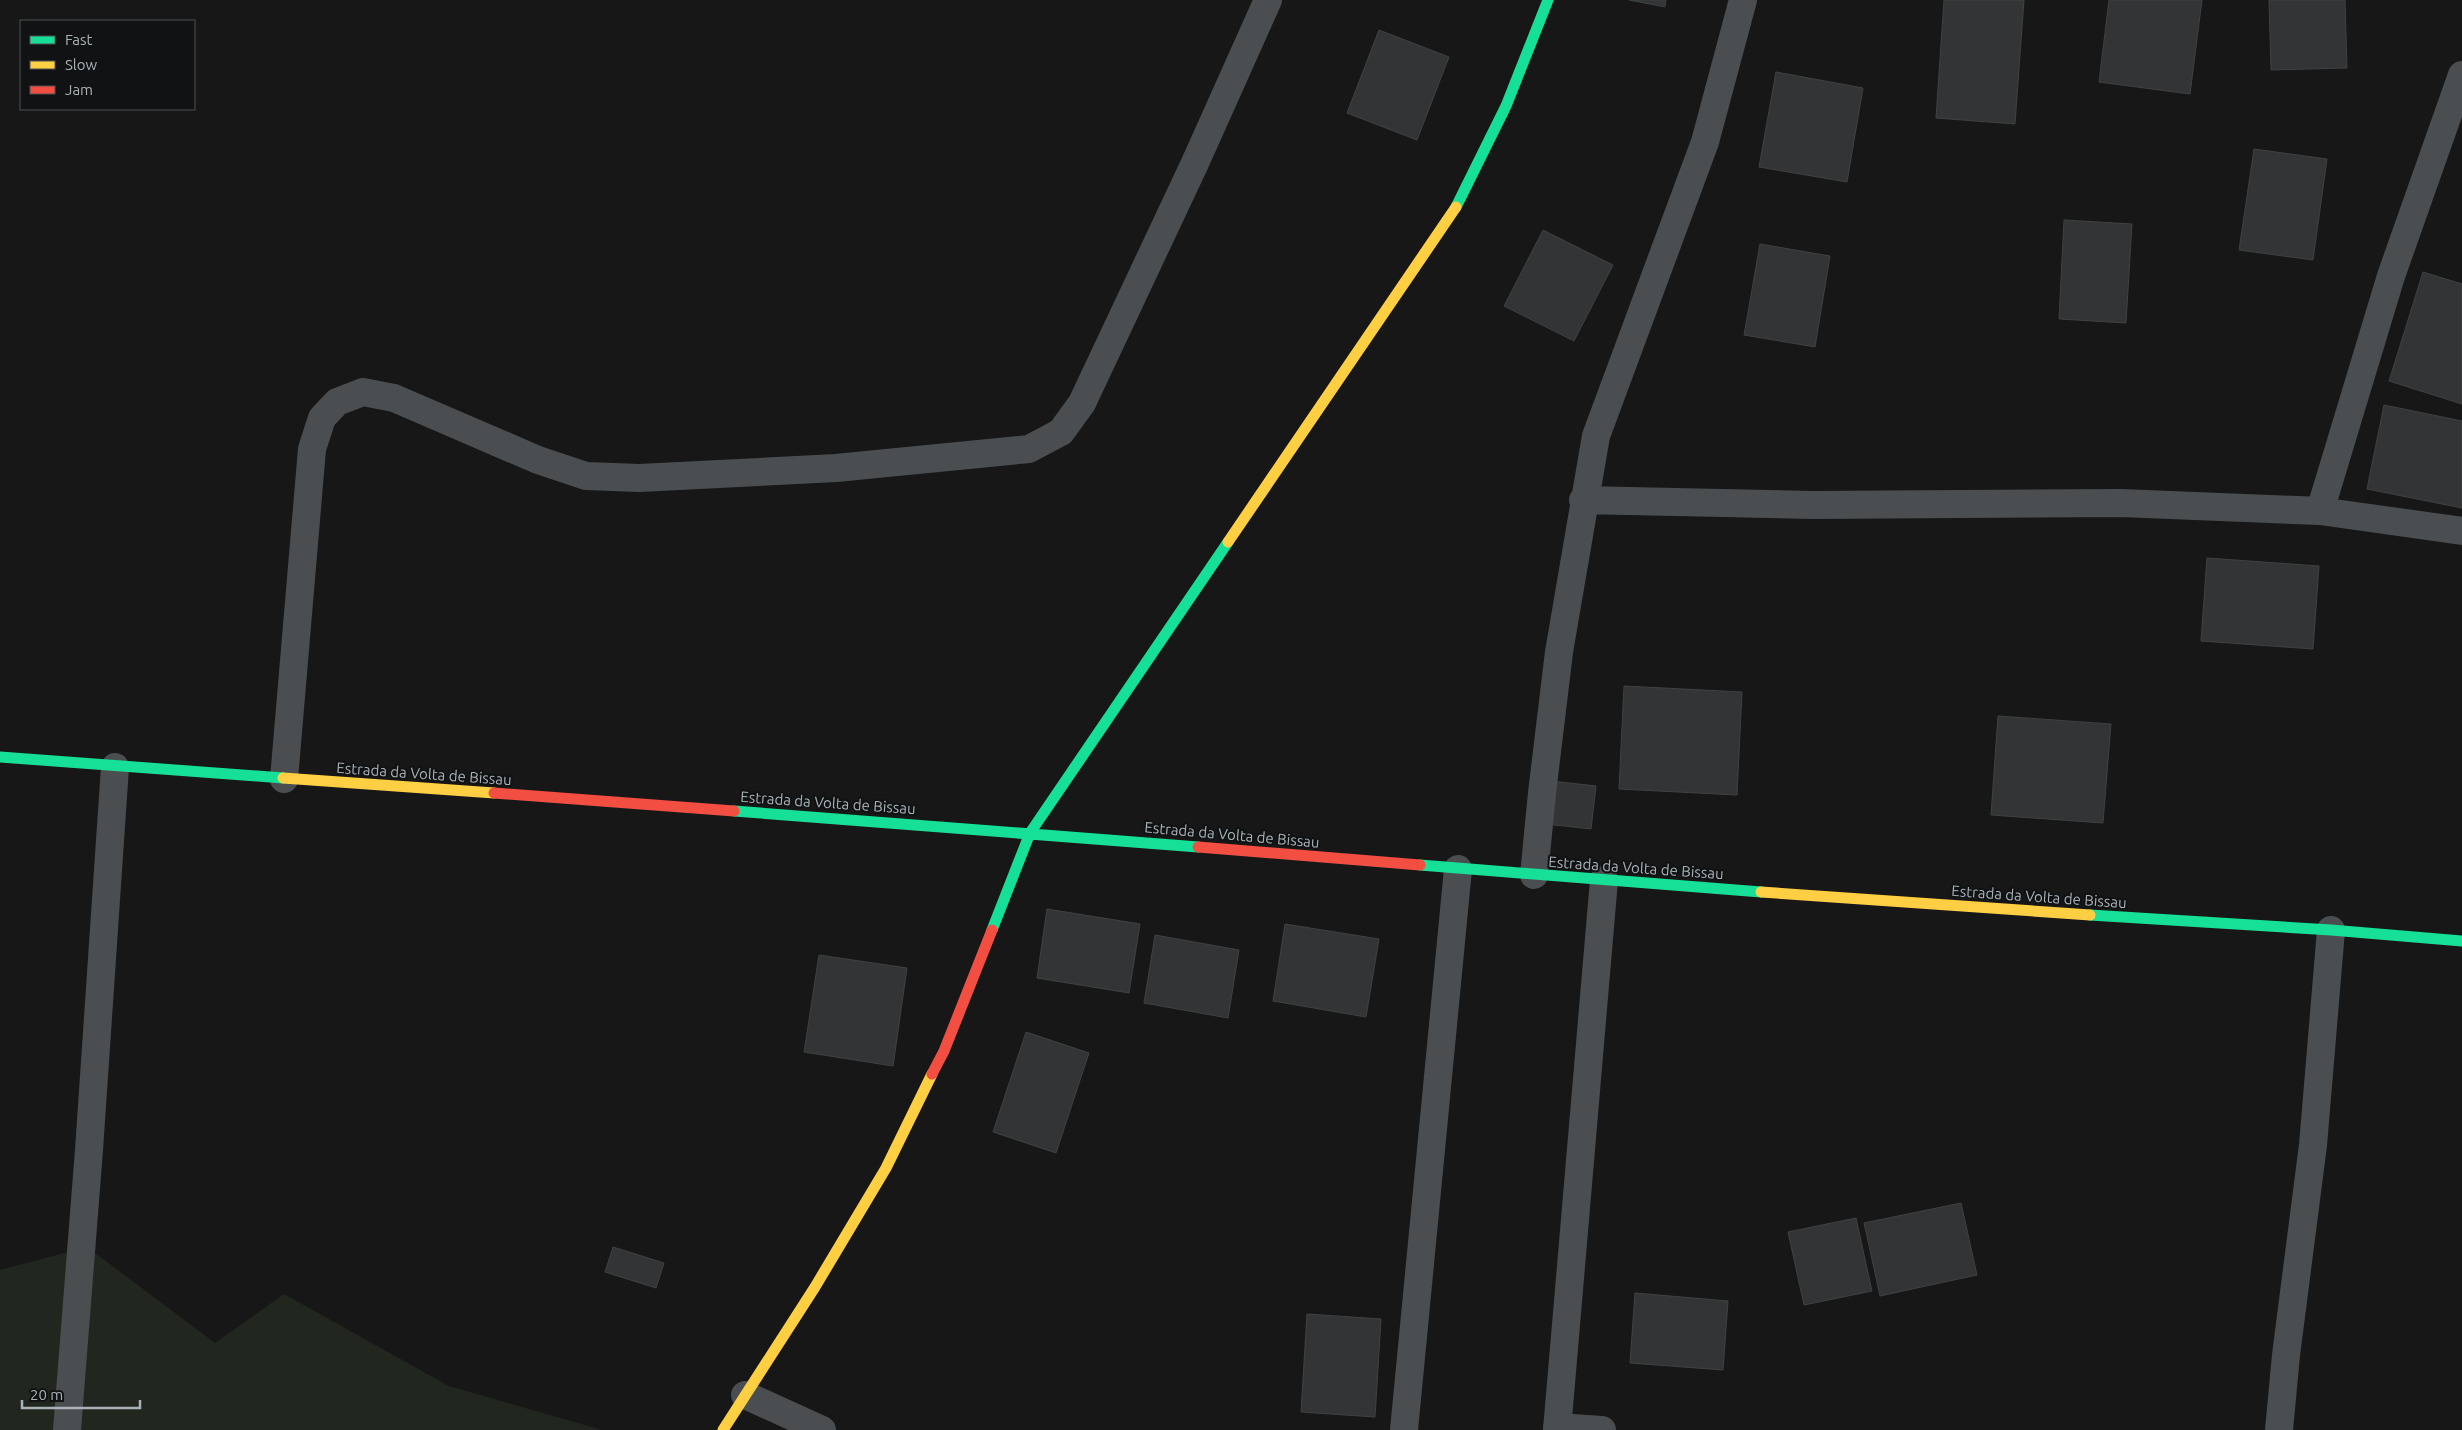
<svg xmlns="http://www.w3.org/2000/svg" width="2462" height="1430" font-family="Ubuntu,sans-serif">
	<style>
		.green { fill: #21261f }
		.building { fill: #333435; stroke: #3f4243 }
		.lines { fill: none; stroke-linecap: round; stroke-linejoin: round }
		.street { stroke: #4b4e50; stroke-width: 28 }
		.fast { stroke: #16e098; stroke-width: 11 }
		.slow { stroke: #ffcf43; stroke-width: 11 }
		.jam { stroke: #f24e42; stroke-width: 11 }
		.labels { text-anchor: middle; stroke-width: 4; stroke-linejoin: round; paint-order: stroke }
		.street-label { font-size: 15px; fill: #a8b3b8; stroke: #111213 }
	</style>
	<rect width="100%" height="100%" fill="#171717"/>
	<path class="green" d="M87,1247L215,1343L284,1294L449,1386L602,1430H0V1270Z"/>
	<path class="building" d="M1629,0H1666L1665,7Z
		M1944,0H2024L2015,124L1936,118Z
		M2109,0H2202L2190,94L2099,82Z
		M2269,0H2345L2347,68L2271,70Z
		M1379,30L1449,57L1417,140L1347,113Z
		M1776,72L1863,88L1847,182L1759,167Z
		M2254,149L2327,159L2313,260L2239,250Z
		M2064,220L2132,224L2126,323L2059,319Z
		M1543,230L1613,265L1574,341L1504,306Z
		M1760,244L1830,256L1815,347L1744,335Z
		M2423,272L2462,284V404L2389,381Z
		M2384,405L2462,421V508L2367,489Z
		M2207,558L2319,566L2313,649L2201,641Z
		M1624,686L1742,692L1737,795L1619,789Z
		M1998,716L2111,724L2103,823L1991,815Z
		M1551,781L1596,786L1591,829L1546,824Z
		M1047,909L1140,924L1129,993L1037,978Z
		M1285,924L1379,939L1366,1017L1273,1001Z
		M1155,935L1239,950L1228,1018L1144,1003Z
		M819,955L907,968L893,1066L804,1052Z
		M1026,1032L1089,1053L1056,1153L993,1132Z
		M1961,1203L1977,1275L1880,1296L1864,1223Z
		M1856,1218L1872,1291L1804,1305L1788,1232Z
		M613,1247L664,1263L656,1288L605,1272Z
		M1635,1293L1728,1301L1723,1370L1630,1363Z
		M1307,1314L1381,1319L1375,1417L1301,1412Z"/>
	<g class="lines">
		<path class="street" d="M2462,75L2391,276L2320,511L2462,531
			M1583,500L1814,505L2121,503L2320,511
			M284,779L312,449L322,418L337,402L363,392L394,398L538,460L586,476L639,478L836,468L1029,449L1061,432L1082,403L1195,163L1268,0
			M1534,875L1542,793L1559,652L1596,436L1705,142L1743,0
			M745,1395L822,1430
			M1557,1427L1602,1430
			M67,1430L89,1150L115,767
			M1404,1430L1458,869
			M1557,1430L1604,880
			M2279,1430L2286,1355L2313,1145L2331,930"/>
		<path class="fast" d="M1456,207L1506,106L1548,0
			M0,757L283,778
			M734,811L1198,847
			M1420,865L1761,892
			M2090,915L2331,930L2462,941
			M992,930L1030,833L1228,542"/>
		<path class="slow" d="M1228,542L1456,207
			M283,778L494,793
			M1761,892L2090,915
			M723,1430L815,1287L886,1168L932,1074"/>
		<path class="jam" d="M494,793L734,811
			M1198,847L1420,865
			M932,1074L944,1051L992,930"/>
	</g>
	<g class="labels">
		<g class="street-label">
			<text transform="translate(424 774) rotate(4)" y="5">Estrada da Volta de Bissau</text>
			<text transform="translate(828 803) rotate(4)" y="5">Estrada da Volta de Bissau</text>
			<text transform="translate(1232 835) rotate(5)" y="5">Estrada da Volta de Bissau</text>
			<text transform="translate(1636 868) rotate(4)" y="5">Estrada da Volta de Bissau</text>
			<text transform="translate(2039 897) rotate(4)" y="5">Estrada da Volta de Bissau</text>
		</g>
	</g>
	<rect x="20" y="20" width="175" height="90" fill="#111213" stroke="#4d5255"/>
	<rect x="30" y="36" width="25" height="8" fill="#16e098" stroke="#4d5255"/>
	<text x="65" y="45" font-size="15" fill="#a8b3b8">Fast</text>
	<rect x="30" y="61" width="25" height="8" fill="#ffcf43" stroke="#4d5255"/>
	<text x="65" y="70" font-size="15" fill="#a8b3b8">Slow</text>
	<rect x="30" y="86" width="25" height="8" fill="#f24e42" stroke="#4d5255"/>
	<text x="65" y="95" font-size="15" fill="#a8b3b8">Jam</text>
	<path d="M22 1400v8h118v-8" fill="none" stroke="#a8b3b8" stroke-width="2.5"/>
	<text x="30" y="1400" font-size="15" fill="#a8b3b8" stroke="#111213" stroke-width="4" paint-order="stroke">20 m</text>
</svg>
